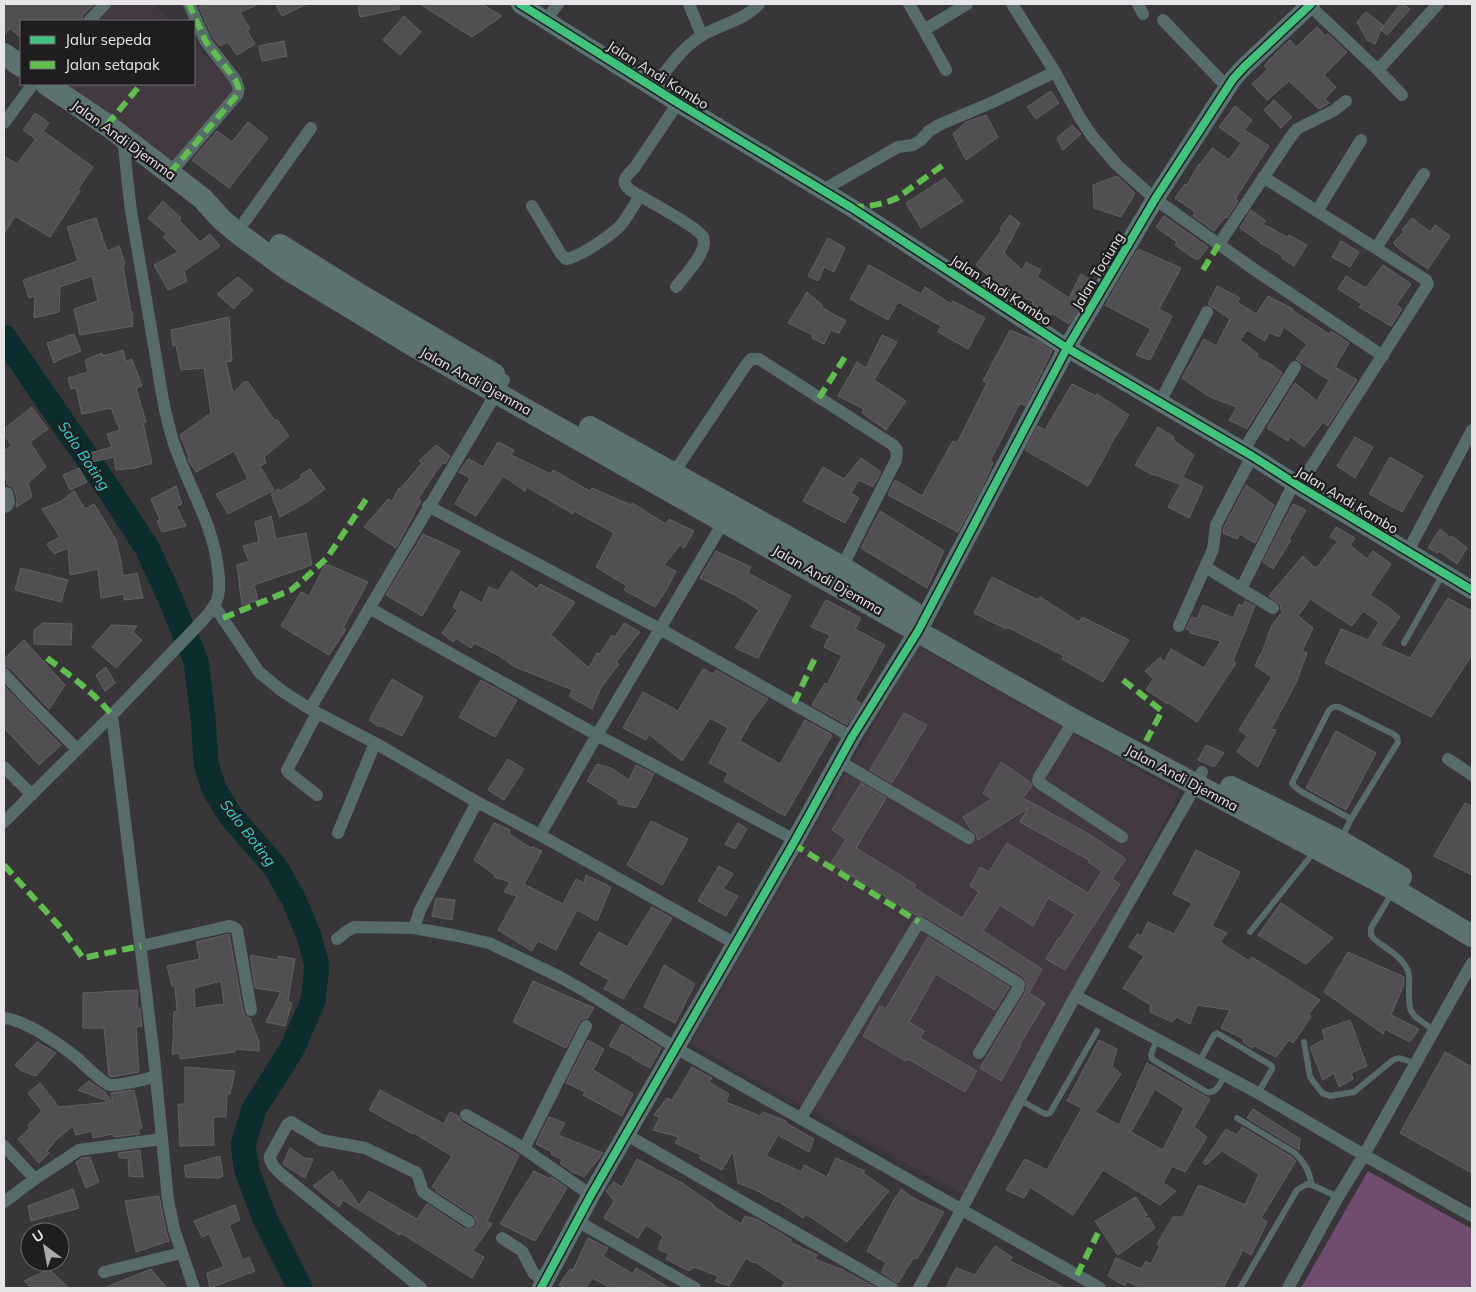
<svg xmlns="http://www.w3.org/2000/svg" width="1476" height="1292" font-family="Mulish,sans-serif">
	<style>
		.built { fill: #423941 }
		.green { fill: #704c6e }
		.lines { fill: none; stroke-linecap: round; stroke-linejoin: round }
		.river { stroke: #0b2d2c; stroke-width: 25 }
		.building { fill: #514f51; stroke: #636163; fill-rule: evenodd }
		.lane { stroke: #566b6a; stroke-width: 6 }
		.street { stroke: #566b6a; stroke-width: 12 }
		.secondary { stroke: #587574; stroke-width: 18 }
		.highway { stroke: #5b7271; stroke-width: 22 }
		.quiet { stroke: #5fbe4e; stroke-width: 6; stroke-dasharray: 12 6; stroke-linecap: butt }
		.cycleway-casing { stroke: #1f1d1f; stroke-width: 11 }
		.cycleway { stroke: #40c37c; stroke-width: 8 }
		.labels { text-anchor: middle; stroke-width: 4.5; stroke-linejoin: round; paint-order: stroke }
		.street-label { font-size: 14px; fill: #e8e5e8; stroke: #1f1d1f }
		.water-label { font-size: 15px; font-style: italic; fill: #29d8d4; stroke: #1f1d1f }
	</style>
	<rect width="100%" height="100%" fill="#383638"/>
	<path class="built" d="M105,4H154L171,21H89Z
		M194,44L239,90L170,168L60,84H194Z
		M918,646L1180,793L965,1196L690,1044Z"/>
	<path class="green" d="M1368,1171L1472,1229V1288H1301Z"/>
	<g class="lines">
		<path class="river" d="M4,337L112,494L147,548L166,589L196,661L203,717L206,764L214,789L230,815L276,868L293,898L309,936L317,965L313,1001L292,1049L254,1109L243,1145L247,1171L266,1221L300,1288"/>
	</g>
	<path class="building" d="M4,4H94L83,15L81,21H21V38L10,28L4,36Z
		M205,4H259L240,12L250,29L247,31L255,44L237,55L228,42L220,46L213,38L199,7Z
		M276,4H307L282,16Z
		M358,4H399V9L360,17Z
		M420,4H482L502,16L472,37Z
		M1400,4H1403L1410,9L1387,35L1381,30Z
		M1366,12L1383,25L1375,44L1367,40L1357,22Z
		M404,16L421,32L400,55L383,40Z
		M1317,27L1325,36L1328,34L1347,52L1324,75L1336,87L1325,99L1329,103L1319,109L1289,81L1267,100L1252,84L1268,69L1264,66L1273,56L1290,40L1296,47Z
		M284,41L287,56L262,61L259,46Z
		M1051,91L1059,103L1036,119L1027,107Z
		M1274,100L1292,117L1281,128L1264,110Z
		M1235,106L1252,120L1244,130L1269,146L1235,199L1238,201L1227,218L1225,217L1214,231L1193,216L1195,212L1175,198L1185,184L1187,185L1199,164L1200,165L1212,148L1229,160L1241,143L1219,127Z
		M35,113L49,123L43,131L93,167L78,189L80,191L50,237L15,216L4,234V156L17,164L36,139L23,130Z
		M986,115L998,137L966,160L953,134L966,122Z
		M248,122L268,138L229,188L192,160L217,131L232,142Z
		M1072,125L1081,134L1063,150L1057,138Z
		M1117,176L1135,193L1121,217L1094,208L1093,185Z
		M945,178L963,201L921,228L906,203Z
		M163,201L181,218L179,220L200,242L210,234L220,246L184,271L187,281L168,290L154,265L178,252L163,237L167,234L148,218Z
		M1251,210L1266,221L1263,224L1287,237L1289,235L1307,245L1294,266L1281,258L1283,256L1260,243V242L1240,228Z
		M1010,215L1020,223L1004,253L1022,270L1026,262L1041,270L1037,277L1069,298L1081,274L1094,282L1069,324L1052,313L1051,315L1032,304L1033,301L1008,293L976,265L1002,230L1000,229Z
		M1164,216L1208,247L1199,259H1195L1175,245L1177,242L1156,227Z
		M96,218L107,251L119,246L125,264L123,265L131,312L132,311L133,326L80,335L74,309L98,301L92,276L60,287L59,312L34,318L35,296L29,298L23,280L78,261L67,227Z
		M1412,218L1430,232L1435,225L1450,236L1428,269L1404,253L1393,243L1404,232L1402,230Z
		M828,238L845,248L834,272L824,267L818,281L808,276Z
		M1341,241L1359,252L1350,267L1332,257Z
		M1138,249L1181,268L1159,309L1172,316L1150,360L1136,355L1151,329L1105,305Z
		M869,265L921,294L925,287L951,304L953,301L985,318L968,349L938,332L941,326L898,302L888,320L850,299Z
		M1383,265L1411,284L1396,305L1402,309L1391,326L1359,307L1362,304L1338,289L1346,276L1366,288Z
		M238,277L253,290L244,299L243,298L234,309L217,294Z
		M1217,286L1240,298L1237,302L1256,314L1268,296L1293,309L1292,310L1329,334L1331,331L1349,343L1335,367L1357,380L1328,426L1323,422L1304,447L1290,436L1288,441L1267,428L1295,383L1317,401L1329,380L1296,359L1307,344L1284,327L1279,337L1269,332L1265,341L1247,330L1240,340L1258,354L1257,357L1272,365L1282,373L1247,429L1229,420L1237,407L1210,397L1182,378L1204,339L1216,346L1230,319L1208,304Z
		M807,292L822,305L821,307L846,321L839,333L831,330L824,344L812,338L813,335L788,323Z
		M229,317L232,361L226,362L233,393L244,382H248L275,421L277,419L289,436L264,457L266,463L260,466L274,490L228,514L216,494L248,479L234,451L196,472L189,461L188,458L189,457L180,435L211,413L204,368L181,370L176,345L173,346L171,330Z
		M1010,330L1039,342L1052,351L1025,406L1020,403L990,461L993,463L983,485L958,532L888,495L895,480L922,496L953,441L957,443L987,383L983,381Z
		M74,334L81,351L63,358L54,363L47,343Z
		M882,335L897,342L874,380L906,401L886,430L862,413L864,409L838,396L857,362L866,368Z
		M123,350L126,361L132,359L142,386L136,388L146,422L143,423L152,463L136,468L116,470L114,457L92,462L90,453L112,447L107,434L120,430L111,408L82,414L76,388L71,389L68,378L88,372L85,360L102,353L103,356Z
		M1072,384L1096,396L1097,394L1129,415L1109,447H1110L1088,486L1025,450L1038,426L1045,430Z
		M32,407L48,429L30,442L46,467L28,483L32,497L16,507L17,500L15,491L13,487L8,485L4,473V451L12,446L4,435V429Z
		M1158,427L1174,437L1173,440L1194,455L1179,484L1153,474V475L1135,465Z
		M1355,437L1373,447L1355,478L1337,466Z
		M498,442L514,450L511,455L551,474L553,470L590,491L592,488L631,505L632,503L666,524L669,519L694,531L684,548L680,545L664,565L676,571L667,589L655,607L624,590L627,586L596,567L614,533L574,511L573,514L527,487L525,491L503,476L476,516L455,504L470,478L459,472L462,467L469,459L483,467Z
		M436,445L450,456L445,464L443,463L437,470L418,499L421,501L396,548L364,527L388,499L392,501L399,488L400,489L422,463L419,461Z
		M1390,457L1423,476L1402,512L1369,494Z
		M861,458L881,472L873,487L859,480L851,493L859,498L845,523L803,501L823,467L844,479Z
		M79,468L87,482L70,490L63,475Z
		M310,469L325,489L307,502L280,517L271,494L279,489L280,491L302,477L300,475Z
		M1184,478L1203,487L1189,518L1168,507Z
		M1246,485L1274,505L1255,543L1240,534L1237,539L1223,533L1224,527Z
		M176,486L182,504L176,506L186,526L162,532L157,521L160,520L151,499Z
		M74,491L85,509L94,504L116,540L121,561L123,576L137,573L143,598L124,600V594L101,598L98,569L70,575L68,548L54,554L47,544L60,537L42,509L60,502Z
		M1293,504L1306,510L1289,539L1291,540L1273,569L1263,562Z
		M880,511L944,551L927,588L861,548Z
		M271,516L276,539L306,533L312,565L254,585L258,600L242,605L237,565L249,561L243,546L259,542L255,522Z
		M1336,527L1355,538L1350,545L1367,559L1373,551L1391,564L1370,595L1388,607L1400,617L1380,645L1410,658L1448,598L1472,611V655L1431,717L1325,663L1341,629L1368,640L1379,622L1363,611L1352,626L1310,599L1298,616L1313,628L1302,651L1307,653L1296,683L1271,729L1276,730L1258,767L1237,752L1247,736L1239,730L1272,677L1255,666L1260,655H1261L1272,625L1283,611L1281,610L1280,604L1269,596L1303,556L1315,568L1317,567L1338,541L1330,537Z
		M1440,529L1451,538L1452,536L1467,548L1457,564L1439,551L1438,553L1428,548Z
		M423,534L460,551L422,616L386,595Z
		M716,551L751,567L748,573L791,596L758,658L735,648L759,610L735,595L700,578Z
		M325,565H329L368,582L343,628L346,629L329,655L281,626L301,592L309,596Z
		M21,568L68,580L61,602L15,590Z
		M511,571L537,589L540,584L575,602L551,635L589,668L597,653L600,654L612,635L615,637L624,623L640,632L616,662L619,664L601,688L592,709L569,696L573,690L515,667L498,655L474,643L471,648L456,638L453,642L442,633L458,610L453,607L461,591L482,603L489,587L498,591Z
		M992,577L1038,600L1040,597L1079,622L1082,617L1129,640L1103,682L1062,659L1064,656L1007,627L1006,629L974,613Z
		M826,600L861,618L855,629L885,645L855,700L861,703L847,725L812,705L825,683L827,685L842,656L824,647L830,635L811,627Z
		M1245,601L1255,606L1233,661L1236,663L1197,722L1169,703L1168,704L1146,690L1153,679L1145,671L1160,657L1164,662L1171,649L1204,668L1221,641L1190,633L1191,631L1186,629L1192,617L1197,619L1203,605L1233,618L1239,604L1242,606Z
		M43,623L72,624L71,645L34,644V630Z
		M111,625L137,626L133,632L142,640L116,668L92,647Z
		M24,640L65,685L49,709L10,668L4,666V659Z
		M106,667L115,683L105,691L96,675Z
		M703,669L713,674L716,670L768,699L751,721L740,741L780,764L805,720L832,735L785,816L724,781L728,773L709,763L728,728L710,718L682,761L649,734L646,740L623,728L643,692L678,711Z
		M392,679L423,697L402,736L381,726L380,727L369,720Z
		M481,680L517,700L495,737L459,717Z
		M4,686L61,745L39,765L4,728Z
		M904,713L927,725L892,783L870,770Z
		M1336,731L1376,753L1346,810L1306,788Z
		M1206,745L1224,753L1214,767L1198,760Z
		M508,759L524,769L504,800L488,790Z
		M1001,762L1030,782L1032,786L1023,798L1089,834L1126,859L1112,879L1120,884L1065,970L1046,959L1059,937L1060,938L1075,914L1048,898L1033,926L1000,905L983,931L1042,969L1029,993L1045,1003L1019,1046L1020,1047L1001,1081L980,1068L1025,993L1027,986L1026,980L1021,975L923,915H916L831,863L846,839L832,830L861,783L886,798L856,848L916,885L914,888L962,918L979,892L970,886L980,867L989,872L1007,843L1088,893L1102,871L1088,862L1089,860L1020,822L1028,808L978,840L976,834L971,830L963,817L992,799L983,793Z
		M597,764L611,768L629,780L636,765L654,774L636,808L618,804L619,801L587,781Z
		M1465,803L1472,806V875L1434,856Z
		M651,821L688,839L662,885L627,865Z
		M494,823L510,830L509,834L531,848L532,847L542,851L524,884L563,904L576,879L584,883L586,875L611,887L597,921L577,910L556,950L538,941L532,951L498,930L517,896L504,892L510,882L494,877L495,875L474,860Z
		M738,823L747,829L735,849L725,844Z
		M1196,850L1240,872L1212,926L1227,933L1220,942L1249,961L1252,957L1320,1000L1308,1015L1311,1017L1293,1043L1289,1040L1276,1057L1254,1046L1252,1048L1243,1042L1244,1039L1221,1028L1230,1010L1197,1005L1190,1024L1177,1017L1172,1022L1150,1012L1151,1005L1123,988L1144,956L1129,947L1137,934L1141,936L1148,922L1174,934L1192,903L1173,894Z
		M719,866L733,874L723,889L738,896L726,916L698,901Z
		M436,898L455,900L452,920L432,916Z
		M1281,903L1333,938L1306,964L1258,935Z
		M652,907L672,918L623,999L604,989L609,980L580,964L599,932L627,947Z
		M229,934L243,1011L245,1016L250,1018L259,1042V1051L235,1049V1052L180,1059V1053L172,1054L174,1029H173L174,1012L177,1011L175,986H172L167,966L200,959L196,942ZM221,981L224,1004L195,1008L194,988Z
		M928,937L1009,987L995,1010L936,974L909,1022L924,1031L920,1038L977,1071L965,1092L908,1059L906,1061L863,1036L880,1006L886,1009Z
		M1348,952L1404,977V984L1391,1015L1419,1029L1410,1042L1385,1029L1383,1034L1324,992Z
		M250,955L278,960V956L295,959L288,1001L292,1003L285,1026L266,1022L281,992L255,988Z
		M664,965L695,984L675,1023L644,1007Z
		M533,981L594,1008L588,1018L582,1019L579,1022L566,1048L513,1022Z
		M138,990L137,1008H140L142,1026L136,1027L139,1072L112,1077L109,1076L104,1028H83V993Z
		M1350,1020L1367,1066L1351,1073L1353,1079L1339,1087L1334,1073L1323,1080L1310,1047L1325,1039L1322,1030Z
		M622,1024L661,1048L650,1068L632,1058L633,1057L609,1046Z
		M588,1040L604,1049L593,1070L633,1094L622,1116L583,1095L585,1092L566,1083Z
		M1099,1040L1117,1049L1112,1066L1121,1074L1095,1112L1119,1125L1147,1063L1210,1099L1194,1127L1207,1137L1185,1172L1172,1166L1163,1183L1176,1191L1160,1205L1103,1170L1073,1215L1030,1187L1024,1198L1006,1190L1025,1159L1047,1170L1082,1108L1067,1101ZM1155,1089L1184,1108L1163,1150L1131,1132Z
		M37,1042L56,1053L36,1076L20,1070L15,1065Z
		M1445,1052L1472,1067V1173L1400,1133Z
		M185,1067L235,1071L230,1094H227L226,1117H213L214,1145L180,1146L178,1104H185Z
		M692,1067L712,1078L709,1082L729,1094L726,1102L760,1116L763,1112L786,1121V1123L814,1139L809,1152L778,1135L766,1156L802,1172L804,1165L827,1177L836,1158L865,1171L863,1173L889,1191L847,1242L806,1214L803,1218L778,1201L777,1202L756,1190L738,1183L733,1151L722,1170L699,1158L701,1155L675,1143L679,1137L653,1130L660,1117L654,1115L667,1098L672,1100Z
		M89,1081L105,1092L113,1103L111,1093L134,1090L142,1128L139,1129V1134L114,1137L113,1134L93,1138L92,1131L76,1135L73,1126L57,1139L47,1151L49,1153L39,1163L18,1139L30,1128L28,1125L42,1111L28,1093L40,1083L59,1107L110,1102L78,1090Z
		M380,1090L444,1124L450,1112L458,1116L462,1122L519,1155L487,1221L492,1224L473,1251L484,1257L472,1278L401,1233L400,1235L343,1200L339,1207L313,1186L333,1171L339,1182L341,1179L359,1205L369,1191L417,1219L427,1204L465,1229H472L475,1227L477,1222L474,1216L436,1191L437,1189L432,1187L452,1156L414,1133L413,1134L369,1110Z
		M1253,1109L1300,1139L1299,1150L1247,1118Z
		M549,1117L565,1123L558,1135L603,1153L584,1177L576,1173L575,1174L560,1163L562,1160L551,1154L552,1152L536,1144Z
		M1242,1127L1292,1157L1296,1161L1261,1218L1267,1222L1251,1255L1243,1250L1223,1288H1140L1127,1281L1125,1286L1108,1276L1116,1258L1141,1269L1146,1261L1151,1264L1160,1246L1157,1244L1173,1217H1183L1198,1186H1202L1245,1205L1259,1174L1222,1151L1206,1165L1203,1163L1226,1129L1237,1135Z
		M290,1148L304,1158L313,1159L305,1178L283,1164Z
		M140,1150L143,1177L129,1176L128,1158H120L118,1153Z
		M220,1156L223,1176L218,1178L186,1177L184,1166Z
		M90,1157L99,1182L86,1188L76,1162L82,1158Z
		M637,1159L682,1183L714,1205L713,1206L741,1224L745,1216L758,1220L792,1240L790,1242L817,1255L815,1259L843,1270L876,1288H781L785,1282L755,1262L754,1263L746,1258L729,1286L715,1281L718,1276L694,1267L689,1271L666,1259L669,1254L658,1249L663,1236L646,1225L638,1238L604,1218L614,1201L606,1191L614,1182L622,1187Z
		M534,1171L550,1179L551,1177L567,1188L535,1241L500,1224Z
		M73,1189L79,1208L31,1221L28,1206Z
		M901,1189L915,1199L944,1212L917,1259L914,1257L898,1283L881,1272L886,1263L867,1251L896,1196L897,1197Z
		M159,1196L166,1231L169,1241L136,1252L125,1201Z
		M1136,1197L1147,1215L1143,1218H1149L1155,1228L1118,1255L1095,1221Z
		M235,1205L240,1220L229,1225L243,1260L249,1257L255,1271L210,1288L207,1273L224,1267L209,1234L202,1237L194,1221Z
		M588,1238L608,1248L603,1256L633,1274L636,1268L669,1288H611L592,1278L586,1288H566L559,1285L570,1269L573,1270Z
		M995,1246L1012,1257L1010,1261L1065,1288H946L956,1268L975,1275Z
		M49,1269L69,1288H31L24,1281Z
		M151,1269L167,1288H104Z"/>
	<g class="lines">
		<path class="lane" d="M1404,643L1443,574
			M1342,837L1351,819L1398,742L1397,737L1393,734L1339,707C1334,706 1331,707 1328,712L1292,783L1294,786L1300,791L1351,819
			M1392,893L1371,928V935L1374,939C1385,948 1403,957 1408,971C1410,976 1409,982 1409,987C1408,1016 1411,1014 1434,1030
			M1250,932L1314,852
			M1157,1039L1151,1055L1152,1059L1207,1092C1217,1094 1220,1083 1225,1075
			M1304,1042L1310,1077L1322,1093L1330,1096L1354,1092L1393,1060L1399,1058L1415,1063
			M1199,1062L1214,1035L1217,1033L1272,1066V1069L1258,1093
			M1020,1100L1045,1114L1050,1113L1097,1031
			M1237,1118L1295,1153C1305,1163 1309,1171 1312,1185
			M1240,1288L1297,1190L1307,1184L1312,1185L1338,1197"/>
		<path class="street" d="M689,4L702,36
			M909,4L924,30
			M1012,4L1055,72L1080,118L1092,136L1117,165L1155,199L1255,270L1383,356
			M1138,4L1143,14
			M1308,4L1378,70L1402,95
			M546,20L558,4
			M1163,20L1227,87
			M89,21L105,4
			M946,70L924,30L967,4
			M1378,70L1438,4
			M654,87C667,69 682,48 701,36C719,25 745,20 759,4
			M4,123L33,84
			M170,173L237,95C240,89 238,86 235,79L206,42L189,4
			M1263,177L1426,280L1428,284L1299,486
			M823,190L898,147L913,145L921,140L929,131L941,124L993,102L1055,72
			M532,206L561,254L566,259C580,257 610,236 620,226C628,217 633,206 640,196
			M1317,211L1361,140
			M245,221L311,128
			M1219,244L1290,138L1297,129L1333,111L1346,101
			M1376,248L1424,174
			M676,287C684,276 702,258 704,244C704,242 704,239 703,237C698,227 643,198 630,190C619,180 627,176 635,167L678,103
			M1160,402L1207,312
			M1243,451L1295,367
			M673,474L746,365L751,359H759L893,445L897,450L896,460L842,567
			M428,506L660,629L852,737
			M4,507L7,506L9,502L7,493
			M1408,551L1472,430
			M1205,567L1273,608
			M1241,589L1294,483
			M215,607L259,672L282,691L310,709L375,743L477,802L540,835L736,944
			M369,608L597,735L795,840
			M1179,626L1213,549L1216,525L1252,456
			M4,674L30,702L77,749
			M310,709L504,380
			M112,715L154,1057L168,1200L174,1229L194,1288
			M1074,720L1039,777L1038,781L1041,784L1122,837
			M1448,759L1472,775
			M839,761L969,838
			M4,767L32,795
			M317,795L289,773L287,770L317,713
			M4,822L112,715L203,620C220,602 221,593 218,569C213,521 185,482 172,437C162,406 159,372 153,340C146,299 139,258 132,217C128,191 126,164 123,138
			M338,833L375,743
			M540,835L597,735L724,521
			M414,928L458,936L489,943L556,975L583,990L676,1048L1100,1288
			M337,939L347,931L354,927L414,928L420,910L477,802
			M141,946L229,926L233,927L237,930L251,1010
			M1076,996L1258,1093L1364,1155L1472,1216
			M4,1018C25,1020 60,1044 77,1058C84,1064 102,1083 110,1085C118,1086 145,1079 155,1077
			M466,1115L517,1144L591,1195
			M801,1118L919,922L1016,982L1019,984L1018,989L979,1053
			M627,1135L892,1288
			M4,1146L35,1179
			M524,1149L586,1026
			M4,1202L35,1179L79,1150L162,1139
			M577,1221L695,1288
			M502,1238L522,1251L534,1274L545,1281
			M104,1272L181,1253
			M421,1288L281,1174C276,1169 269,1163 270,1156L287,1125L291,1122L321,1140L365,1148L417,1173L423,1192L469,1222
			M919,1288C973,1191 1022,1092 1076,995C1116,925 1156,855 1196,785L1202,772
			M1288,1288L1338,1197L1364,1155L1472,963"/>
		<path class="secondary" d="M520,4L678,103L852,208L1067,348L1252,456L1299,486L1472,590
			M541,1288L591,1195L793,844L852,737L918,631L1067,348L1155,199L1233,79L1244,67L1311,4"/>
		<path class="highway" d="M4,54L21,66
			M46,84L107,125L202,198L222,220L239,234L287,269L419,349L1074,720L1395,890L1472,936
			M280,245L362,296L494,374
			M590,427L842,567L912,611
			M1231,787L1340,841L1401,877"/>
		<path class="quiet" d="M107,125L141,84
			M170,173L237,95C240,89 238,86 235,79L206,42L189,4
			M852,208C867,206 883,205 897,198L946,163
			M1203,270L1219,244
			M819,398L845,357
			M223,618L291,590L301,582L327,558L367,498
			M47,658C71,676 93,692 112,715
			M1123,680L1162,711L1145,743
			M794,703L816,656
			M793,844L919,922
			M4,865L61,928L83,958L141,946
			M1077,1275L1098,1233"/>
		<defs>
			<path id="cycleway" d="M520,4L678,103L852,208L1067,348L1252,456L1299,486L1472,590
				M541,1288L591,1195L793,844L852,737L918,631L1067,348L1155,199L1233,79L1244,67L1311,4"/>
		</defs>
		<use href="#cycleway" class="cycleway-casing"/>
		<use href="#cycleway" class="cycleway"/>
	</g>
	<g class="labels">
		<g class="street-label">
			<text transform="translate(658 75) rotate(32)" y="5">Jalan Andi Kambo</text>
			<text transform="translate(124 140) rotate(36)" y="5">Jalan Andi Djemma</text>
			<text transform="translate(1098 271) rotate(-59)" y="5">Jalan Tociung</text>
			<text transform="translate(1001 290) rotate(33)" y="5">Jalan Andi Kambo</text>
			<text transform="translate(476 381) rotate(29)" y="5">Jalan Andi Djemma</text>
			<text transform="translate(1347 500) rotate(31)" y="5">Jalan Andi Kambo</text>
			<text transform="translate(828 580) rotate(30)" y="5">Jalan Andi Djemma</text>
			<text transform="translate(1182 778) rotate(28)" y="5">Jalan Andi Djemma</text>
		</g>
		<g class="water-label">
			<text transform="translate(84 456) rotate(56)" y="5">Salo Boting</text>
			<text transform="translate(248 833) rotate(52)" y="5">Salo Boting</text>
		</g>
	</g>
	<rect width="1476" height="1292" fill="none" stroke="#e8e5e8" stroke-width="10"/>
	<rect x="20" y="20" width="175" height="65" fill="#1f1d1f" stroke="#6f6d6f"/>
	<rect x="30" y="36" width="25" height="8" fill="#40c37c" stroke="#6f6d6f"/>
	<text x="65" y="45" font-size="15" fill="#e8e5e8">Jalur sepeda</text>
	<rect x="30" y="61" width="25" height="8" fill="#5fbe4e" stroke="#6f6d6f"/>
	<text x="65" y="70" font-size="15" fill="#e8e5e8">Jalan setapak</text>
	<g transform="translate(45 1247) rotate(328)"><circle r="24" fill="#1f1d1f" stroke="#6f6d6f"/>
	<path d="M0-4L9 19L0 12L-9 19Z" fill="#aaa8aa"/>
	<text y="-8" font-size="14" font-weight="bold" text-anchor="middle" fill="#e8e5e8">U</text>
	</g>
</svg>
